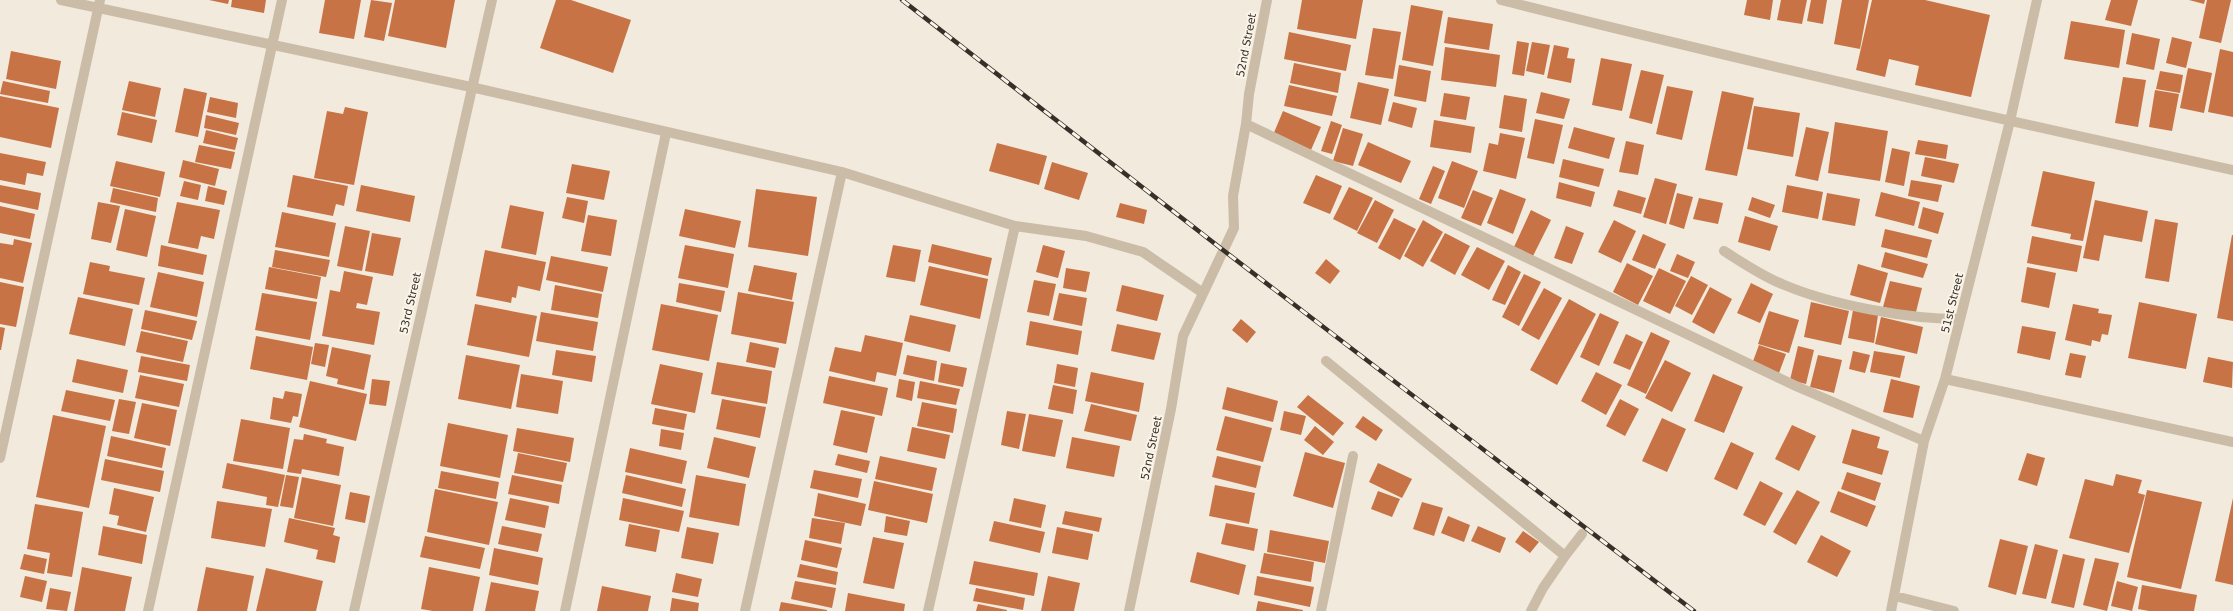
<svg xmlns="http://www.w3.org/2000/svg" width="2233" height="611" font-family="'DejaVu Sans',sans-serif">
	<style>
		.building { fill: #c77345 }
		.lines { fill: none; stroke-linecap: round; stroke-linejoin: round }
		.minor { stroke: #cbbca8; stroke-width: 10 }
		.rail-casing { stroke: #372f28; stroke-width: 4.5 }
		.rail { stroke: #faf4e9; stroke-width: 3; stroke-dasharray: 9; stroke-linecap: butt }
		.labels { text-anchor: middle; stroke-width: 4; stroke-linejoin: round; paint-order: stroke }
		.street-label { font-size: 11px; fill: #372f28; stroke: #faf4e9 }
	</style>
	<rect width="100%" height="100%" fill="#f2eadc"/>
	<path class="building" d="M209,0H229L228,4Z
		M232,0H266L264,13L231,7Z
		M325,0H361L354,39L319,33Z
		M371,0L392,3L384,41L364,37Z
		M395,0H455L446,48L388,36Z
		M556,0H571L631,20L613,73L540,48Z
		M1302,0H1363L1356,39L1297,29Z
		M1747,0H1773L1770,20L1744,15Z
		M1781,0H1807L1802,24L1777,20Z
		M1811,0H1827L1823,24L1807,21Z
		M1842,0H1869L1860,49L1834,44Z
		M1872,0H1925L1990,15L1971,97L1915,85L1919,66L1889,59L1885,77L1856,70Z
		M2111,0H2138L2131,26L2105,20Z
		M2189,0H2205L2204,4Z
		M2207,0H2231L2221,43L2199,38Z
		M1411,5L1443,11L1433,66L1402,60Z
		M1448,17L1493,24L1489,50L1444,43Z
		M2071,21L2125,30L2119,68L2064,59Z
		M1373,28L1401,32L1393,79L1365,75Z
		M1289,32L1351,45L1346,71L1284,59Z
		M2132,33L2160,39L2154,70L2126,64Z
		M2172,37L2192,42L2186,68L2166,63Z
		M1517,41L1529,43L1524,76L1512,74Z
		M1532,42L1550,45L1544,75L1526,71Z
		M1554,45L1569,48L1567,58L1575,59L1571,83L1547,78Z
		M1445,47L1500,55L1496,87L1441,80Z
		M2220,49L2233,52V117L2208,112Z
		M11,51L61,61L56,89L6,79Z
		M1601,58L1632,64L1622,111L1592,105Z
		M1294,63L1341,73L1338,93L1290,83Z
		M1399,65L1431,71L1426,102L1394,96Z
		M2188,68L2212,73L2204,113L2180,108Z
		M1641,70L1664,75L1652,124L1629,118Z
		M2160,71L2183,75L2180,93L2156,89Z
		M2123,77L2146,80L2138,127L2115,123Z
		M3,81L50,91L48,103L0,94Z
		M129,81L161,88L155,117L122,110Z
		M1358,82L1389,89L1381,125L1350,118Z
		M1289,85L1337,96L1332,116L1284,106Z
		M1667,86L1693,91L1682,140L1656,134Z
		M184,88L207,93L198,137L175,132Z
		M2155,90L2179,94L2172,131L2149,127Z
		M1722,91L1754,98L1737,176L1705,170Z
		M1541,92L1570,99L1564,119L1536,113Z
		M1444,93L1470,97L1466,120L1440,116Z
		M1504,95L1527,99L1522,132L1499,128Z
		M0,96L59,108L51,148L0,137Z
		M210,97L238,103L236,118L207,112Z
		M1393,102L1417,108L1412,128L1388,121Z
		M1754,106L1800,113L1793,157L1747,149Z
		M345,107L368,112L354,185L314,178L327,111L343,114Z
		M1283,111L1321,127L1311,150L1273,135Z
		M122,112L157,120L152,143L117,135Z
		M206,115L239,123L236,135L204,128Z
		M1535,119L1563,125L1554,164L1527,158Z
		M1434,120L1475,127L1471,153L1430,147Z
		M1331,121L1342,125L1332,154L1321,151Z
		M1835,122L1888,131L1880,181L1828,173Z
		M1574,127L1615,138L1609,159L1568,148Z
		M1806,127L1829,132L1818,181L1795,176Z
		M1343,128L1363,134L1353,166L1333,161Z
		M206,130L238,138L235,150L203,143Z
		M1500,133L1525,138L1516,179L1483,171L1489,143L1498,145Z
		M1918,140L1948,145L1946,159L1915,154Z
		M1626,141L1644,145L1638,175L1619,172Z
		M1368,142L1411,161L1401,183L1358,165Z
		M997,143L1047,156L1039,185L989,171Z
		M199,145L235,152L231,169L195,162Z
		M1892,148L1910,152L1904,186L1885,182Z
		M0,153L46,162L43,176L27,173L25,185L0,180Z
		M1925,157L1959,164L1954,183L1921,176Z
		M1563,159L1604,169L1599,187L1559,177Z
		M183,160L219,169L215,186L179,177Z
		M116,161L165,172L160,197L110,186Z
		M1452,161L1478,171L1464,208L1438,198Z
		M1052,162L1088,173L1079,200L1044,189Z
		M572,164L610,171L604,200L566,193Z
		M1433,166L1445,171L1431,204L1419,199Z
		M2043,171L2095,182L2083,241L2070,239L2071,234L2031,226Z
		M293,175L348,186L344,206L336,204L333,216L287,207Z
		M1316,175L1342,186L1330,214L1303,203Z
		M1655,178L1677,184L1666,224L1643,217Z
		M1911,180L1942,185L1938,202L1908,196Z
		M184,181L201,185L198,200L180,196Z
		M1559,182L1595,192L1591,207L1556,198Z
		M0,185L41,193L38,210L0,202Z
		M361,185L415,196L410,222L356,211Z
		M1787,185L1823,192L1818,219L1782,212Z
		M208,186L227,191L224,205L205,201Z
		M1349,187L1373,198L1357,231L1333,219Z
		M113,188L158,198L156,212L110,202Z
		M756,189L817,197L808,256L748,247Z
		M1500,189L1526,199L1513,234L1487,223Z
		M1473,190L1493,198L1481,226L1461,218Z
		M1618,190L1646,198L1641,214L1613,206Z
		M1881,192L1920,202L1914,226L1875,216Z
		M1677,193L1693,197L1684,229L1669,224Z
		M1827,193L1860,199L1855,226L1822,220Z
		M567,197L588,201L584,223L562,218Z
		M1752,197L1775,205L1770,218L1748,210Z
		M1699,198L1723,203L1718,224L1693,219Z
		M1375,200L1394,210L1377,243L1357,233Z
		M2095,200L2148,211L2142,242L2104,235L2099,261L2083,258Z
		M98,202L120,206L111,243L91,239Z
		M177,202L220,210L214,239L201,236L198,249L168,243Z
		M1120,203L1147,210L1144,224L1116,217Z
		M510,205L544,212L536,255L501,248Z
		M0,206L35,214L30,239L0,233Z
		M1923,207L1944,213L1938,234L1918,228Z
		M125,209L156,216L147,257L116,250Z
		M685,209L741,221L735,248L679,236Z
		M1531,210L1551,220L1533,256L1514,247Z
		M282,212L336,223L329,257L275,247Z
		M588,215L617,220L611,256L581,251Z
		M1745,216L1778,226L1770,251L1738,242Z
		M1394,218L1416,229L1400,260L1378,248Z
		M2155,219L2178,223L2169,282L2145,278Z
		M1423,220L1443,232L1423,267L1404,256Z
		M1614,220L1636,231L1621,263L1598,252Z
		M345,226L370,231L362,271L337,266Z
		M1566,226L1584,233L1572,264L1554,258Z
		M1885,229L1932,240L1927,258L1881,247Z
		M372,233L401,238L393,276L365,271Z
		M1445,233L1470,246L1455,275L1430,261Z
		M1643,234L1666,244L1655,269L1632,260Z
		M2232,235H2233V321L2217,318Z
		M2032,236L2082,246L2077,272L2027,263Z
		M14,239L32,243L23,283L0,278V243L13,245Z
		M932,244L992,258L988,276L928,262Z
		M161,245L207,255L203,275L158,266Z
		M685,245L734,254L728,288L678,278Z
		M893,245L921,250L915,282L886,277Z
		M1043,245L1065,251L1058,278L1036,272Z
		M1477,247L1505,261L1489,290L1461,275Z
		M275,250L330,260L326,277L272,267Z
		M485,250L546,262L540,291L518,286L516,298L512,297L511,303L476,296Z
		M1885,252L1928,264L1923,278L1881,267Z
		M1677,254L1695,262L1688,278L1670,271Z
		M551,256L608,267L603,292L546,280Z
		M1326,259L1340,271L1330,284L1315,273Z
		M90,262L110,266L109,271L145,278L139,305L83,294Z
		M1627,263L1653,276L1638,305L1613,292Z
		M1858,264L1888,273L1880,303L1850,295Z
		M754,265L797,273L792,300L748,291Z
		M1508,265L1521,272L1505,305L1492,300Z
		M929,266L988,279L980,319L920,305Z
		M269,267L321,277L317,299L265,289Z
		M2027,267L2056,273L2049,308L2021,302Z
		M1066,268L1090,272L1086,292L1063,288Z
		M1659,268L1686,281L1670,314L1643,301Z
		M344,271L373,277L367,305L357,303L356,308L380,312L374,345L322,336L330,290L340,292Z
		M158,272L204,282L197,317L150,307Z
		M1524,274L1541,282L1519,326L1502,317Z
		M1691,276L1708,285L1692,315L1675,306Z
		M1034,280L1056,284L1049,316L1027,312Z
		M1890,281L1922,288L1915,316L1883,307Z
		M0,282L24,287L16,327L0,324Z
		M679,283L725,291L721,312L676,302Z
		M1751,283L1773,294L1760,323L1737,313Z
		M555,285L602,294L598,318L551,310Z
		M1122,285L1164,295L1157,321L1116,311Z
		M1710,287L1732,299L1714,334L1692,322Z
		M1544,288L1562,298L1539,340L1521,330Z
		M738,292L794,302L786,344L731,334Z
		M262,293L317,302L310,340L255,330Z
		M1059,293L1087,298L1082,326L1053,320Z
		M78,297L133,309L125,346L69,334Z
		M1569,299L1596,314L1557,385L1530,370Z
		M1811,302L1849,311L1841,345L1804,337Z
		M2139,302L2197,314L2186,369L2128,358Z
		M475,304L537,316L529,357L467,345Z
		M661,304L718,315L709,361L652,350Z
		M2073,304L2099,309L2098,313L2112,315L2108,335L2102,334L2100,342L2092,340L2091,346L2065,340Z
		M145,310L197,321L192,340L141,329Z
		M1853,310L1878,315L1874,343L1848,338Z
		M1769,311L1799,320L1789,353L1758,344Z
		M541,312L598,322L593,351L536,341Z
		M1600,313L1619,322L1599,366L1580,357Z
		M910,315L956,325L950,352L904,341Z
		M1881,317L1923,327L1917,354L1875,344Z
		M1241,319L1256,332L1247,343L1232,330Z
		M1030,321L1082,331L1078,355L1026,345Z
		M1117,324L1161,333L1154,360L1111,351Z
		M2022,326L2056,332L2050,360L2017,353Z
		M0,327L5,328L1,350H0Z
		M141,331L188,341L183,362L136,352Z
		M1651,332L1670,341L1646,394L1627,385Z
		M1626,334L1643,342L1630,370L1613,363Z
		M865,335L903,343L896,376L877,372L875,382L829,371L835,347L861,352Z
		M256,336L313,347L307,380L250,369Z
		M750,342L779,348L775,368L746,362Z
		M315,343L329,345L325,367L311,364Z
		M1759,345L1786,354L1779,373L1752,364Z
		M1798,346L1814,350L1806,384L1790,380Z
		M332,347L371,355L364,390L337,384L338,379L326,376Z
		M556,350L596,356L592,382L552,375Z
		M1853,351L1870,355L1865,373L1849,369Z
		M1874,351L1905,356L1900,378L1870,372Z
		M2070,353L2086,356L2081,378L2065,375Z
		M466,355L520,365L511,409L458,399Z
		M907,355L937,361L934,381L903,374Z
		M1818,355L1842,360L1834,393L1810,387Z
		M141,356L190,365L187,381L138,372Z
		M2208,357L2233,362L2232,388L2203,382Z
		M77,359L128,370L123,393L72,382Z
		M1665,360L1691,373L1672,412L1645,398Z
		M717,362L772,371L767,404L711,394Z
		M941,363L967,368L963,387L938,382Z
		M660,364L703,373L695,413L651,404Z
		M1057,364L1078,368L1075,387L1054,383Z
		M1091,372L1144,383L1139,412L1085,401Z
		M1596,372L1622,385L1606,415L1581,401Z
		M521,374L563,381L558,414L516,407Z
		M1713,374L1743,387L1724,433L1694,421Z
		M140,375L184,384L179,407L135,398Z
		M829,376L888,388L882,416L823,403Z
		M372,379L390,381L386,406L369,404Z
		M899,379L915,382L912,401L896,397Z
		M1891,379L1920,386L1913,418L1883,412Z
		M310,381L367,394L356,441L299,427Z
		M920,381L960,389L956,405L917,398Z
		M1053,385L1077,390L1073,414L1048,409Z
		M1227,387L1278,401L1273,422L1222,409Z
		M66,390L115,400L110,421L61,411Z
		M285,391L302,394L298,417L293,416L291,423L270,419L273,397L283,399Z
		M1308,395L1344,423L1333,436L1297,407Z
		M119,399L136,402L129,434L112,431Z
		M722,399L766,407L760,438L716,429Z
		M1620,399L1639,409L1625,436L1606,426Z
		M922,402L957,409L953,433L917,426Z
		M142,403L177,410L170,446L134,438Z
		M1091,404L1137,415L1131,441L1084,431Z
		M655,408L687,414L684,430L652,424Z
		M841,410L875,417L867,453L833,445Z
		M1007,411L1026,414L1019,449L1001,445Z
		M1284,411L1306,416L1301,435L1280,430Z
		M1029,414L1063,420L1055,457L1022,451Z
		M53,415L106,426L89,508L36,497Z
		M1225,416L1272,428L1263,462L1216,450Z
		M1363,416L1383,430L1376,441L1355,427Z
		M1662,418L1686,429L1667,472L1642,461Z
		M241,419L290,428L283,469L233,461Z
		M448,423L508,435L500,478L440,466Z
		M1792,425L1816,436L1799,471L1775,459Z
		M1315,426L1334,442L1323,455L1304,440Z
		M912,427L950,435L945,459L907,451Z
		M517,428L574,438L570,462L513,451Z
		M661,429L684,433L681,450L659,446Z
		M1852,429L1880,437L1877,448L1889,451L1882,475L1842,463Z
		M304,434L327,439L326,443L344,447L339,476L302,469L301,474L287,472L294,439L303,440Z
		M111,436L166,448L162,468L107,456Z
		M714,437L756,447L749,478L707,468Z
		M1072,437L1120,446L1114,477L1066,468Z
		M1731,442L1754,453L1737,490L1714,479Z
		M630,448L687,461L682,484L625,472Z
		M1305,452L1345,463L1333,508L1293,496Z
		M518,453L567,463L563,482L514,473Z
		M2027,453L2045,458L2037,486L2018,480Z
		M838,454L870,461L867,473L835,465Z
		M880,456L937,468L932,491L875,479Z
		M1217,456L1261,466L1256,488L1212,477Z
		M105,459L164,471L160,492L101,480Z
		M227,463L285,475L278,507L266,505L267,497L222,488Z
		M1378,463L1412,479L1402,498L1369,482Z
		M814,470L862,479L858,498L810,488Z
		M441,471L499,482L496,499L438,488Z
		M1847,472L1881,483L1875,501L1841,489Z
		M2116,474L2142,480L2138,493L2145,495L2129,553L2069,538L2085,479L2113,486Z
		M286,475L299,477L293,508L280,506Z
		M512,475L562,485L559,504L508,494Z
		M626,475L686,489L682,507L622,493Z
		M696,475L746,484L739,526L689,517Z
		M302,477L341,485L333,526L294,518Z
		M874,481L933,494L927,523L868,510Z
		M1760,481L1783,493L1765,526L1743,515Z
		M1215,485L1255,493L1249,524L1209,516Z
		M114,488L154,497L146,532L117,525L119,516L109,514Z
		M435,489L498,502L489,545L427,532Z
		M1797,490L1820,502L1796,545L1773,532Z
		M2147,490L2202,502L2181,589L2127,577Z
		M1378,491L1400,499L1392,517L1371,509Z
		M1838,491L1876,506L1867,527L1830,512Z
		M350,492L370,496L365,523L345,519Z
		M818,493L866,504L861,526L814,516Z
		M510,498L549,506L545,528L505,520Z
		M623,498L684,511L679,532L619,520Z
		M1014,498L1046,505L1041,528L1009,521Z
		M2233,498V585L2215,581Z
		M217,501L272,509L265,547L211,538Z
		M1422,502L1443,508L1434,536L1413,529Z
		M35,504L83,512L72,577L47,573L50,553L27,549Z
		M1065,511L1102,518L1099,532L1062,524Z
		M886,516L910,521L907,536L884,532Z
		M1448,516L1470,525L1464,542L1441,533Z
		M289,518L335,528L333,535L340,537L335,563L316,559L318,550L284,542Z
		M812,518L845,523L841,544L809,538Z
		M994,521L1045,532L1040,553L989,541Z
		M1226,523L1258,529L1254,551L1221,544Z
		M629,524L660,530L656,552L625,546Z
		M103,526L147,535L142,564L98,555Z
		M502,526L542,534L538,552L498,544Z
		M1478,526L1506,538L1500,553L1471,541Z
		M687,527L719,533L713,564L681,558Z
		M1057,527L1093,534L1088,560L1052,553Z
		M1270,530L1329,541L1325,563L1267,552Z
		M1523,531L1539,542L1530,553L1515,542Z
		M1821,535L1851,551L1837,577L1807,562Z
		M425,536L485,548L480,569L420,557Z
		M873,537L904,543L894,589L863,583Z
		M2000,539L2028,546L2016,595L1988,587Z
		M805,540L842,548L837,568L801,560Z
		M2035,544L2058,550L2046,599L2022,594Z
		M494,548L543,558L538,585L489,575Z
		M1197,552L1246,565L1239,595L1190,582Z
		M1264,553L1314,562L1311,582L1260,573Z
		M24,554L47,559L44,574L20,569Z
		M2063,554L2085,559L2074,608L2051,603Z
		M2095,558L2119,563L2107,611L2083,605Z
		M974,561L1038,573L1034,596L969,584Z
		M800,564L838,572L836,585L797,577Z
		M82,567L132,577L125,611H74Z
		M206,567L254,576L247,611H197Z
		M429,567L480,577L473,611H433L421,609Z
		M266,568L323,581L316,611H256Z
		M676,573L702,579L698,597L672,592Z
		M25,576L47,581L42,602L20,597Z
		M1048,576L1080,583L1074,611H1041Z
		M1257,576L1314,587L1310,607L1254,595Z
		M795,581L836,588L832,608L791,599Z
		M2117,581L2138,587L2132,611L2111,606Z
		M491,582L539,591L535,611H485Z
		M2142,585L2197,595L2194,611H2149L2138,609Z
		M602,586L651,596L648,611H597Z
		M50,588L71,592L67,611L46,609Z
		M976,588L1025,598L1023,610L973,601Z
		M848,593L905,604L904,611H845Z
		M672,598L699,603L698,611H670Z
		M1258,601L1303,610V611H1256Z
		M781,602L827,610V611H779Z
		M978,604L1007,610V611H976Z"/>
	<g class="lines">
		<path class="minor" d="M61,0L471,87L842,172L1015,226L1086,236L1143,252L1203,293
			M1267,0L1249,94L1246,124L1798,387L1924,441
			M1501,0C1744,61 1988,117 2233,170
			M1724,251C1743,263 1762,276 1782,284C1831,305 1907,319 1960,319
			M1326,361L1565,556L1543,588L1531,611
			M1945,379L2233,442
			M0,458L100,0
			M1565,556L1582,534
			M1895,596L1954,611
			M148,611L282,0
			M354,611L492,0
			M565,611L666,133
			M745,611L842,172
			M928,611L1015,226
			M1129,611L1171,409L1183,336L1234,228L1233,196L1246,124
			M1321,611L1353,456
			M1891,611L1924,441L1945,379L2010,121L2037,0"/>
		<defs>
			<path id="rail" d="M902,0L1223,250L1694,611"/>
		</defs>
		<use href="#rail" class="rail-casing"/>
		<use href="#rail" class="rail"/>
	</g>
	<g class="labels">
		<g class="street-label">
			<text transform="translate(1246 45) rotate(-79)" y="4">52nd Street</text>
			<text transform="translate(410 303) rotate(-77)" y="4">53rd Street</text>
			<text transform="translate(1952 303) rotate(-76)" y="4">51st Street</text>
			<text transform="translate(1151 448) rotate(-78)" y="4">52nd Street</text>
		</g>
	</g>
</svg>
